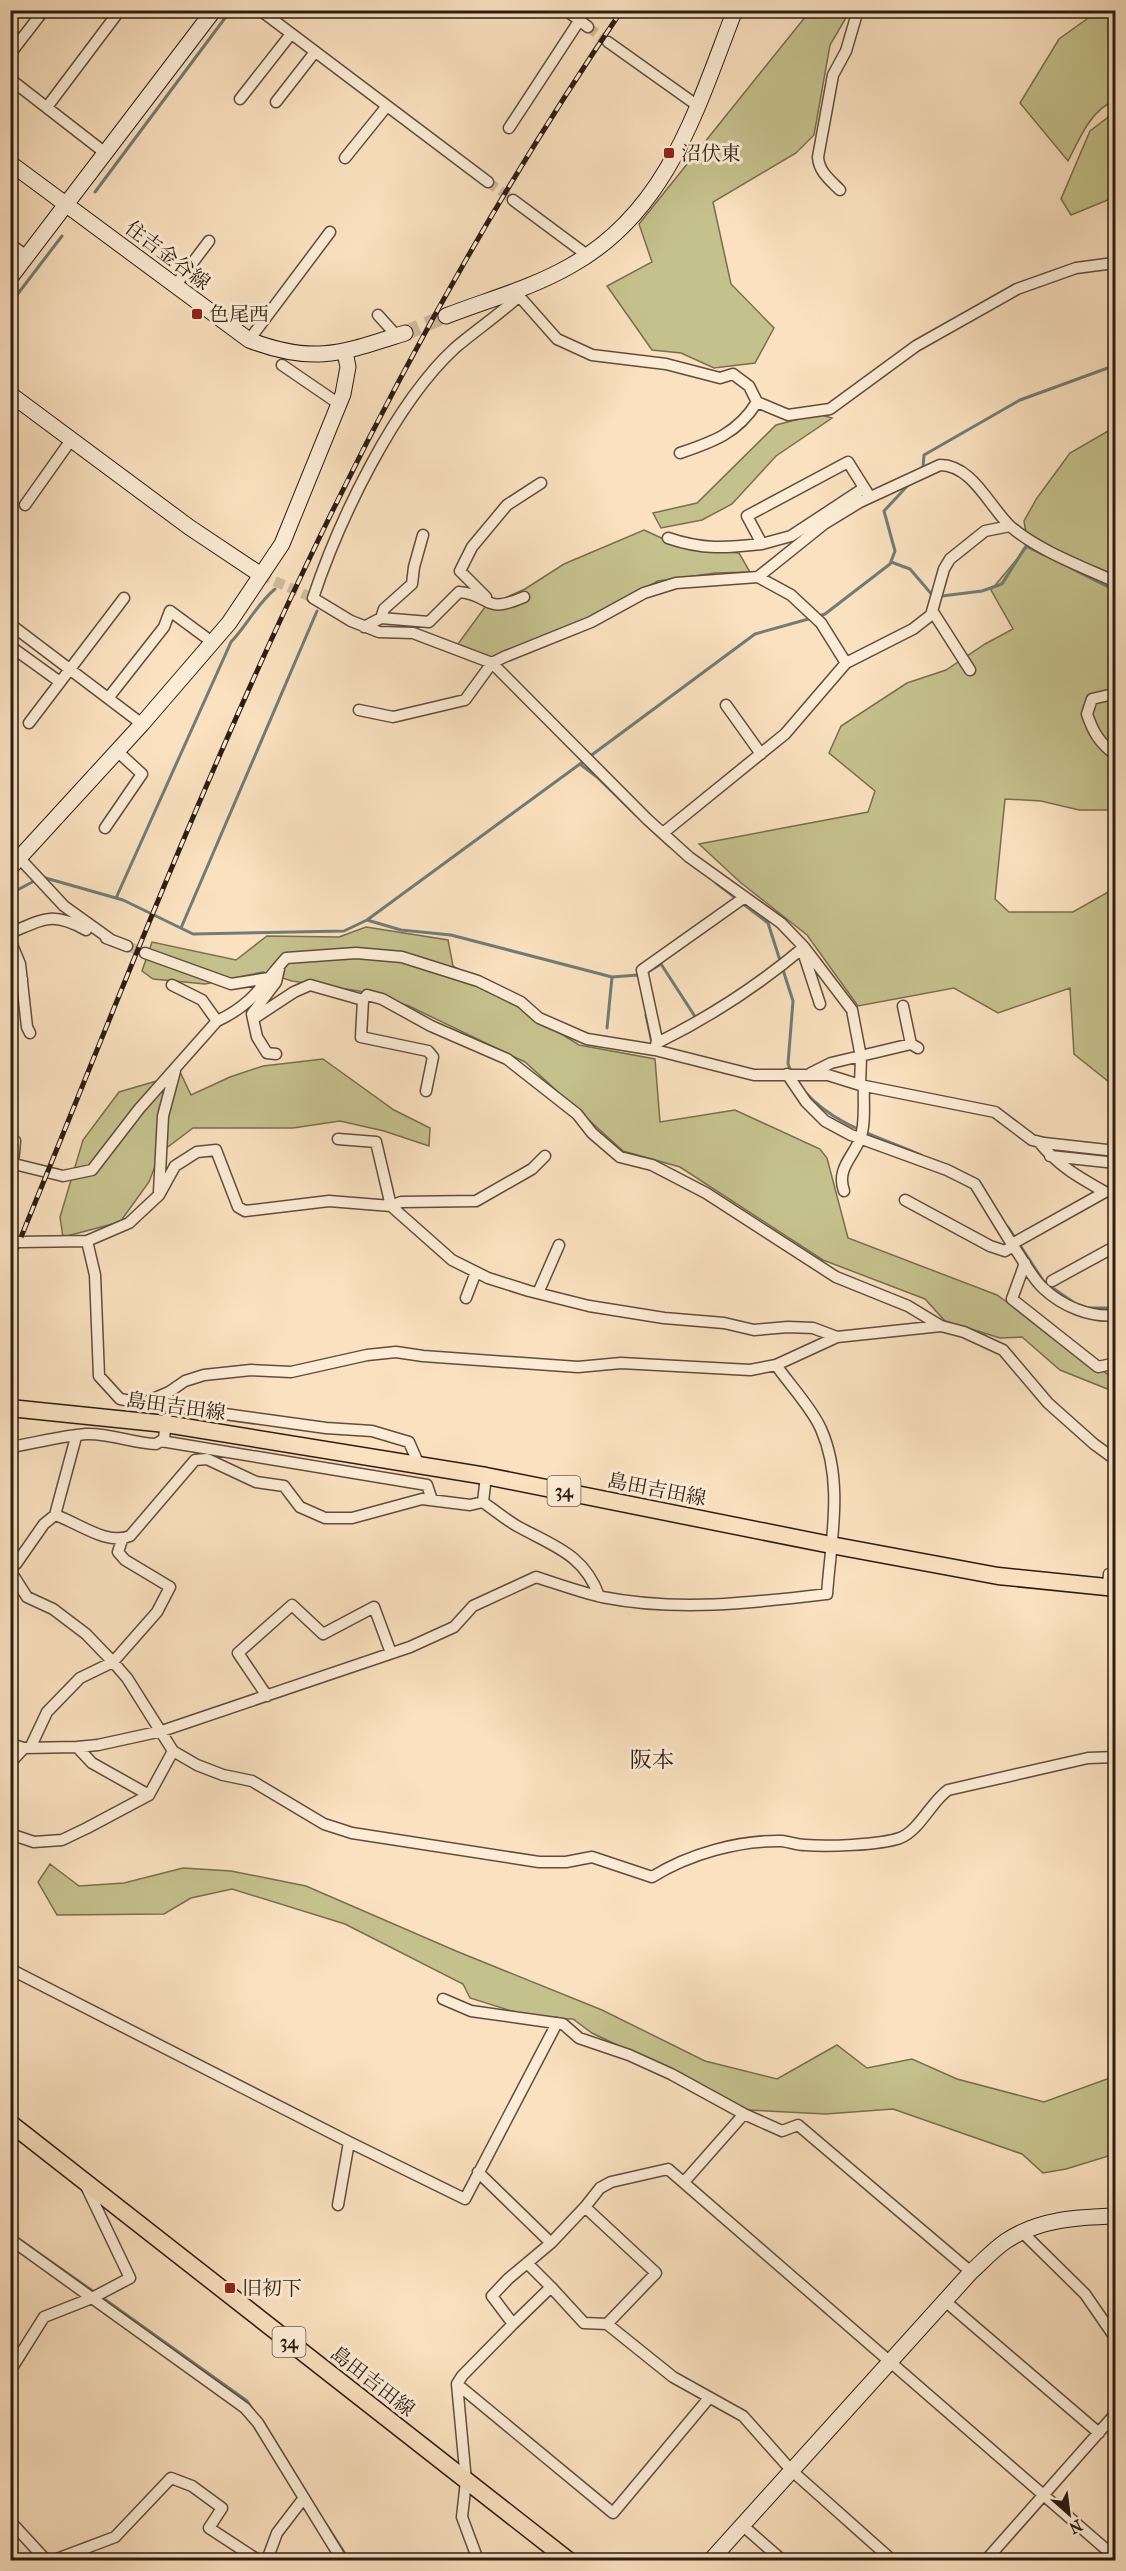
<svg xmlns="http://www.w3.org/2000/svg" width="1126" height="2571" font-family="'IM FELL French Canon','Noto Serif JP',serif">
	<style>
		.green { fill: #c5c18d; stroke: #786e50; stroke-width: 1.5 }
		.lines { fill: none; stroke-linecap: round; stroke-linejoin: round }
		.stream { stroke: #717c76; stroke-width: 3 }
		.street-tunnel { stroke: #d1ba9d; stroke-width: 10; stroke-dasharray: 10 5; stroke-linecap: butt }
		.secondary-tunnel { stroke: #d1ba9d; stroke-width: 15; stroke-dasharray: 15 8; stroke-linecap: butt }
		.street-casing { stroke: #604d3f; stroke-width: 13 }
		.secondary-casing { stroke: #2c1c14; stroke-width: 17 }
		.primary-casing { stroke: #2c1c14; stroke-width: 19 }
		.street { stroke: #fcecd5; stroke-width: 10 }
		.secondary { stroke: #fcecd5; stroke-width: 15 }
		.primary { stroke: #fae1bf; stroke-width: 16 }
		.rail-casing { stroke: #2c1c14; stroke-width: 5 }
		.rail { stroke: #fcecd5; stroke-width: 3; stroke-dasharray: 9; stroke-linecap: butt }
		.street-bridge-casing { stroke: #604d3f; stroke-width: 13; stroke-linecap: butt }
		.street-bridge { stroke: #fcecd5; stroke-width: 10 }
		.poi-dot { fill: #8f2418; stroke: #fcecd5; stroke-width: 2 }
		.labels { text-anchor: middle; stroke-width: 6; stroke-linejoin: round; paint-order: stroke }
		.shield { fill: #fcecd5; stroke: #6a5a4e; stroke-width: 1.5 }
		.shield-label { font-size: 18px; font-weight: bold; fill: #2c1c14 }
		.poi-label { font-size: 20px; fill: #2c1c14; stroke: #fcecd5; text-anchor: start }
		.street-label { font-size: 20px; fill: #2c1c14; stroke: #fcecd5 }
		.quarter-label { font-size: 22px; fill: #2c1c14; stroke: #fcecd5 }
	</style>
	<rect width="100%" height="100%" fill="#fae1bf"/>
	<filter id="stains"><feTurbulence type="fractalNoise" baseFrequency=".00333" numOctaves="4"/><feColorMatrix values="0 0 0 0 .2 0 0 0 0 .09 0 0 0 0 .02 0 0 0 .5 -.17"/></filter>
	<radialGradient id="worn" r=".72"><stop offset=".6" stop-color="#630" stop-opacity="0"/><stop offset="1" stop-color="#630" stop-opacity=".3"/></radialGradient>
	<path class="green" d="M810,11H850L830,45L814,135L796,153L713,202L731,284L774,328L755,363L714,368L681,353L652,350L607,286L652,262L639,224Z
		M1098,11H1115V100C1090,111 1080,138 1068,161L1020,103L1059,39Z
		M1115,112V197L1071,215L1061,199L1090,131Z
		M818,414L832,418L776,456L732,504L702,520L661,528L653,513L697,503L776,425Z
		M1115,427V810H1079L1041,801L1005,799L995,899L1009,912H1073L1110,891L1115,890V1143H1108L1114,1086L1074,1054L1070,988L998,1013L954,988L858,1006L807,935L740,882L699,844L868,812L875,791L829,753L841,726L907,683L946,670L985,644L1013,629L991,590L1028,546L1024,521L1037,498L1070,453Z
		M644,530L683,548L739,553L750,572L715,573L658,581L588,619L492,658L458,644L485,607L525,589L564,564Z
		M366,927L448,940L453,966L579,1045L655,1059L660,1122L735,1110L820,1149L827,1158L848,1238L997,1295L1114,1379L1115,1392L1060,1370L1022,1337L1000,1338L945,1321L925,1299L823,1260L680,1167L623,1151L525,1062L409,1006L359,991L292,981L263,972L205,984L153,979L142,971L152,942L236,960L267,936L339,937Z
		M323,1059L394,1110L430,1128L429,1146L384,1131L340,1121L293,1128H193L160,1153L149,1182L120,1222L63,1237L60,1217L83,1140L119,1092L181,1074L191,1095L230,1077L263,1066Z
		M50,1864L79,1886L124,1883L183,1868L231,1871L306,1886L456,1951L602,2010L705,2061L777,2079L837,2045L867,2068L912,2059L957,2079L1044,2102L1115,2076V2154L1066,2169L1043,2173L1022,2154L893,2109L826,2114L747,2110L701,2085L592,2033L573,2019L534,2018L470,1998L463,1984L345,1924L232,1889L191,1898L164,1914L57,1915L38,1882Z"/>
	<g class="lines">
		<path class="stream" d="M95,192L231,10
			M10,304L62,236
			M919,470L923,467L924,455L1020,400L1116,365
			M891,562L910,569L934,597L982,591L1002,584L1026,546L1044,555
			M1061,563L1116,591
			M819,616L825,614L890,564L895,551L884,511L910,483
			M589,757L755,634L812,618
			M580,764L597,777L636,815
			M645,824L669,846
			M42,877L123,900L193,934L344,931L367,920L584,761
			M716,883L737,899
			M10,894L36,880
			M116,898L231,642C247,625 257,604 275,589
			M742,903L768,923L793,1001L788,1064L791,1071
			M367,920L401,930L451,935L612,977L638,975L639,976
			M181,928L317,611
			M646,973L661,964L696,1018
			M646,1015L652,1043
			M607,1028L612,977
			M805,1092C835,1126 880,1137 921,1155
			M10,1199L14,1168
			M1008,1227L1044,1282L1073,1302
			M1087,1308H1116
			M10,2233L94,2292
			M100,2296L247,2401L253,2410
			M326,2524L349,2560"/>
		<path class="street-tunnel" d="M588,27L608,42
			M488,182L513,200
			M261,575L313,598
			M127,946L145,953"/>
		<path class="secondary-tunnel" d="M405,333L446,316"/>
		<defs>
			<path id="street" d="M260,10L488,182
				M566,10L588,27
				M417,11L418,10
				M608,42L698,106
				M10,54L44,10
				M10,79L104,152
				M240,99L291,34
				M276,102L315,52
				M47,107L120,10
				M509,128L579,21
				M345,158L387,106
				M840,190C830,180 819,172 818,157L833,75L846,51L858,10
				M513,200L587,255
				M10,244L27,256
				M175,286L209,241
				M516,289L519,296C499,315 476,330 455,348C394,404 339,520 313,598L351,621L379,632L413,633L492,663L647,819L689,857L781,923L804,947L852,1010L861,1057L860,1085
				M519,296L557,339L592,355L666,364L720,378L733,374L749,386L757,402C738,433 713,442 680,453
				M378,315L397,336
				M249,340L330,232
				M282,365L339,404
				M757,402L788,415L830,409L916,346L1017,289L1076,268L1114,263
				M864,488L791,536L762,544L747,516L848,462L870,497
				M25,505L71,440
				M668,538C703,550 726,548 762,544
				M758,577L824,524L860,502L940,465C972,465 989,506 1010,526C1037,550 1083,567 1116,582
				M486,597L460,571L472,547L507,505L541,483
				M933,612L970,670
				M381,618L384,609L412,584L414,567L423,535
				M10,624L142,724
				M364,627L381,618L429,622L459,592C493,595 482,615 524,597
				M10,646L60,682
				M109,697L164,627L170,611L212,642
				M1116,697L1109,695L1092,699L1087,714C1093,732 1100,744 1116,755
				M726,705L761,754
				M359,710L393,717L465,700L492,663L504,657L591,622L644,593L676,583L758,577L791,595L821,623L846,663
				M29,723L124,598
				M105,828L142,774L117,751
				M663,833L785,734L846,663L913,629L931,615L944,569L950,559L985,531L1010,526
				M10,853L24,863L64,906L110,939
				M10,933C44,919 52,911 86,930
				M106,938L127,946
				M10,940L20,964L27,1027L30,1033
				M802,949L820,1004
				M145,953L231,984L269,978
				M10,984L22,979
				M172,985L202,1000L217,1021
				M363,1000L367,995L382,999L431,1026L507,1059L577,1114L592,1133L620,1157L652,1165L706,1193L836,1277L908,1306L941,1326L964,1332L1003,1350L1048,1403L1094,1444L1116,1460
				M903,1006L911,1044L918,1048
				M253,1019L294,992L310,985L363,1000L361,1037L428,1051L433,1057L426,1091
				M657,1043C710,1017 759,985 804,947
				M655,1050L657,1040L642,970L745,897
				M276,1054L267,1053L257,1037L252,1014L276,982L279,969
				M811,1073L831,1063L911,1044
				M787,1074L806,1102L825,1121L851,1135L947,1170L975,1184L1013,1246L1005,1251L990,1246L905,1200
				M338,1139L376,1142L391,1206L401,1202L476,1201L532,1169L545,1156
				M10,1140L15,1141L13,1163
				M1050,1156L1116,1163
				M10,1163L63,1176L92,1170L139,1109L217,1021C252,1005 262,985 286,958L356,953L402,957L478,981L521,1002L539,1018L587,1039L655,1050L754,1075H828L860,1085L995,1112L1032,1140L1044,1143L1116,1151
				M844,1191C836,1169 853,1157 860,1139C866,1124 863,1102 864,1086
				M159,1192L163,1116L175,1071
				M87,1241L95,1275L99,1376L120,1399L143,1403L169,1392L185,1381L204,1375L251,1370L291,1372L367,1355L396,1352L423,1356L578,1367L621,1363L750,1370L776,1365L837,1337L941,1326
				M20,1242L87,1241L129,1223L159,1195L175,1166L197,1152L216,1150L238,1207L245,1211L329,1201L391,1206L452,1260L488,1278L529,1291L589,1306L664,1318L724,1323L754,1330L788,1327L813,1328L837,1337
				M1012,1244L1105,1192C1080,1178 1057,1165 1039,1142
				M1013,1246C1023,1259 1031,1277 1043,1288C1062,1306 1090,1318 1116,1315
				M1025,1263L1012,1299L1098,1367L1116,1363
				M1052,1281L1116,1246
				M538,1293L559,1245
				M466,1298L476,1272
				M167,1406L326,1428L372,1431L409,1442L419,1465
				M161,1441L427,1485L432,1500
				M10,1447C35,1443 61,1436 86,1434C109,1433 133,1443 156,1444L164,1439L166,1419
				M483,1502L486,1476
				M55,1515C77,1522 107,1546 130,1536L195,1460L207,1459L256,1482L284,1486L300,1507L325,1518H352L422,1499L470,1505L483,1502C494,1510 505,1519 517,1526C553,1546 584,1554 599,1596
				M10,1563L16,1564L44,1524L55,1515L76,1437
				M10,1565L13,1575L27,1597L53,1609L86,1634L113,1662L127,1678L173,1751L197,1765L223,1775L252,1781L324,1824L352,1833L539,1862H566L592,1857L652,1877C689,1854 739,1840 782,1841C790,1842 797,1845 805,1845C827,1847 879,1845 900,1838C919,1831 931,1802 948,1790L1088,1758L1116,1757
				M1108,1587L1109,1574H1116
				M267,1696L238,1653L292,1605L323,1634L374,1607L391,1653
				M10,1744L24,1748L77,1747L98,1745L162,1731L410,1647L454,1627L473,1606L536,1577C558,1584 580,1592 602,1597C678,1612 752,1603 827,1594C831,1539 844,1481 821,1429C812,1408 789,1384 776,1365
				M31,1746L47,1712L80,1678L113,1662L157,1612L170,1587L125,1560L118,1552L122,1540
				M77,1747L92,1763L149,1795
				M10,1763L24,1748
				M10,1834L34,1842L62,1840L87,1828L149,1795L173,1751
				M10,1969L349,2142
				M443,1999L471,2011L563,2024L579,2038L629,2055L671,2074L744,2114
				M478,2172L551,2243
				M684,2182L744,2114L782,2131L798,2125L971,2272
				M338,2205L349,2142L465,2199L557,2023
				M1022,2232L1085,2294L1116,2339
				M10,2239L245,2408L258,2423L342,2560
				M551,2287L584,2323L607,2324
				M945,2301L1099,2433
				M513,2324L551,2287L527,2263
				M10,2371L44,2317L92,2298L130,2278L86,2186
				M457,2384L613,2513L709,2398
				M10,2521L46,2560
				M742,2525L782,2560
				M54,2560L115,2537L171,2478L192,2486L222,2508L209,2528L258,2560
				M267,2560L277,2533L303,2499
				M478,2560L462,2517L466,2481L457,2384L462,2376L513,2324L492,2296L508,2279L551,2243L585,2207
				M892,2560L791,2470L743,2416L673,2377L607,2324L656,2273L585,2207L600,2188L611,2182L668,2169L1116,2558
				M986,2560L1116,2413"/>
			<path id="secondary" d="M10,163L249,340C314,365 342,353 405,333
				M10,278L214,10
				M446,316C487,300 532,288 570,266C668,212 697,108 735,10
				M10,394L189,527L261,575
				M10,868L142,724L229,623L282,544L343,394L348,367L345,352
				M711,2560L971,2272C982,2262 994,2249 1006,2241C1039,2219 1078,2217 1116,2216"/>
			<path id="primary" d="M10,1408L166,1424L486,1476L831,1545L998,1576L1116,1588
				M10,2123L568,2560"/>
		</defs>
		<use href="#street" class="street-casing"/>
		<use href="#secondary" class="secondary-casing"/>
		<use href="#primary" class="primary-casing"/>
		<use href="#street" class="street"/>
		<use href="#secondary" class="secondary"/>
		<use href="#primary" class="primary"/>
		<defs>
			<path id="rail" d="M10,1264C105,1033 195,798 303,572C395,378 501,188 622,10"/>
		</defs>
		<use href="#rail" class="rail-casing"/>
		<use href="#rail" class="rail"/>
		<defs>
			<path id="street-bridge" d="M10,1242H20"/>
		</defs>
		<use href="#street-bridge" class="street-bridge-casing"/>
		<use href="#street-bridge" class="street-bridge"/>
	</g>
	<g class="poi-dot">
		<rect x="663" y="147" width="12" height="12" rx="3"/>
		<rect x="191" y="308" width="12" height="12" rx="3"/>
		<rect x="224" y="2282" width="12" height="12" rx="3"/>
	</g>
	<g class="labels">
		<g class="shield">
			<rect x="547.5" y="1476" width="33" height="30" rx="4.5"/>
			<rect x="272.5" y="2327" width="33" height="30" rx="4.5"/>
		</g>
		<g class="shield-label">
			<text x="564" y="1497">34</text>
			<text x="289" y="2348">34</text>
		</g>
		<g class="poi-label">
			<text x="681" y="160">沼伏東</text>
			<text x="209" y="321">色尾西</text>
			<text x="242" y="2295">旧初下</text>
		</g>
		<g class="street-label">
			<text transform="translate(168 255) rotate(37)" y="7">住吉金谷線</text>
			<text transform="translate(176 1406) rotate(8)" y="7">島田吉田線</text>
			<text transform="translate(657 1489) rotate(11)" y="7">島田吉田線</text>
			<text transform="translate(373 2381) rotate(38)" y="7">島田吉田線</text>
		</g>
		<g class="quarter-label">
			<text x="652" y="1767">阪本</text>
		</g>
	</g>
	<rect width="1126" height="2571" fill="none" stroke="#fae1bf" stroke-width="36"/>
	<rect x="12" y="12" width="1102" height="2547" fill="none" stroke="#2c1c14" stroke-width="3"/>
	<rect x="18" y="18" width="1090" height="2535" fill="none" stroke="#2c1c14" stroke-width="1.5"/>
	<g transform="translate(1069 2514) rotate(152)" stroke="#fcecd5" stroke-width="4.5" paint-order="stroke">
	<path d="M0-4.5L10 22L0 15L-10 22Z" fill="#2c1c14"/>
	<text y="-9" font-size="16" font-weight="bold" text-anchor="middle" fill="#2c1c14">N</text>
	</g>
	<rect width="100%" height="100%" filter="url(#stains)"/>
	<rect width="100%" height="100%" fill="url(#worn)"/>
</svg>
